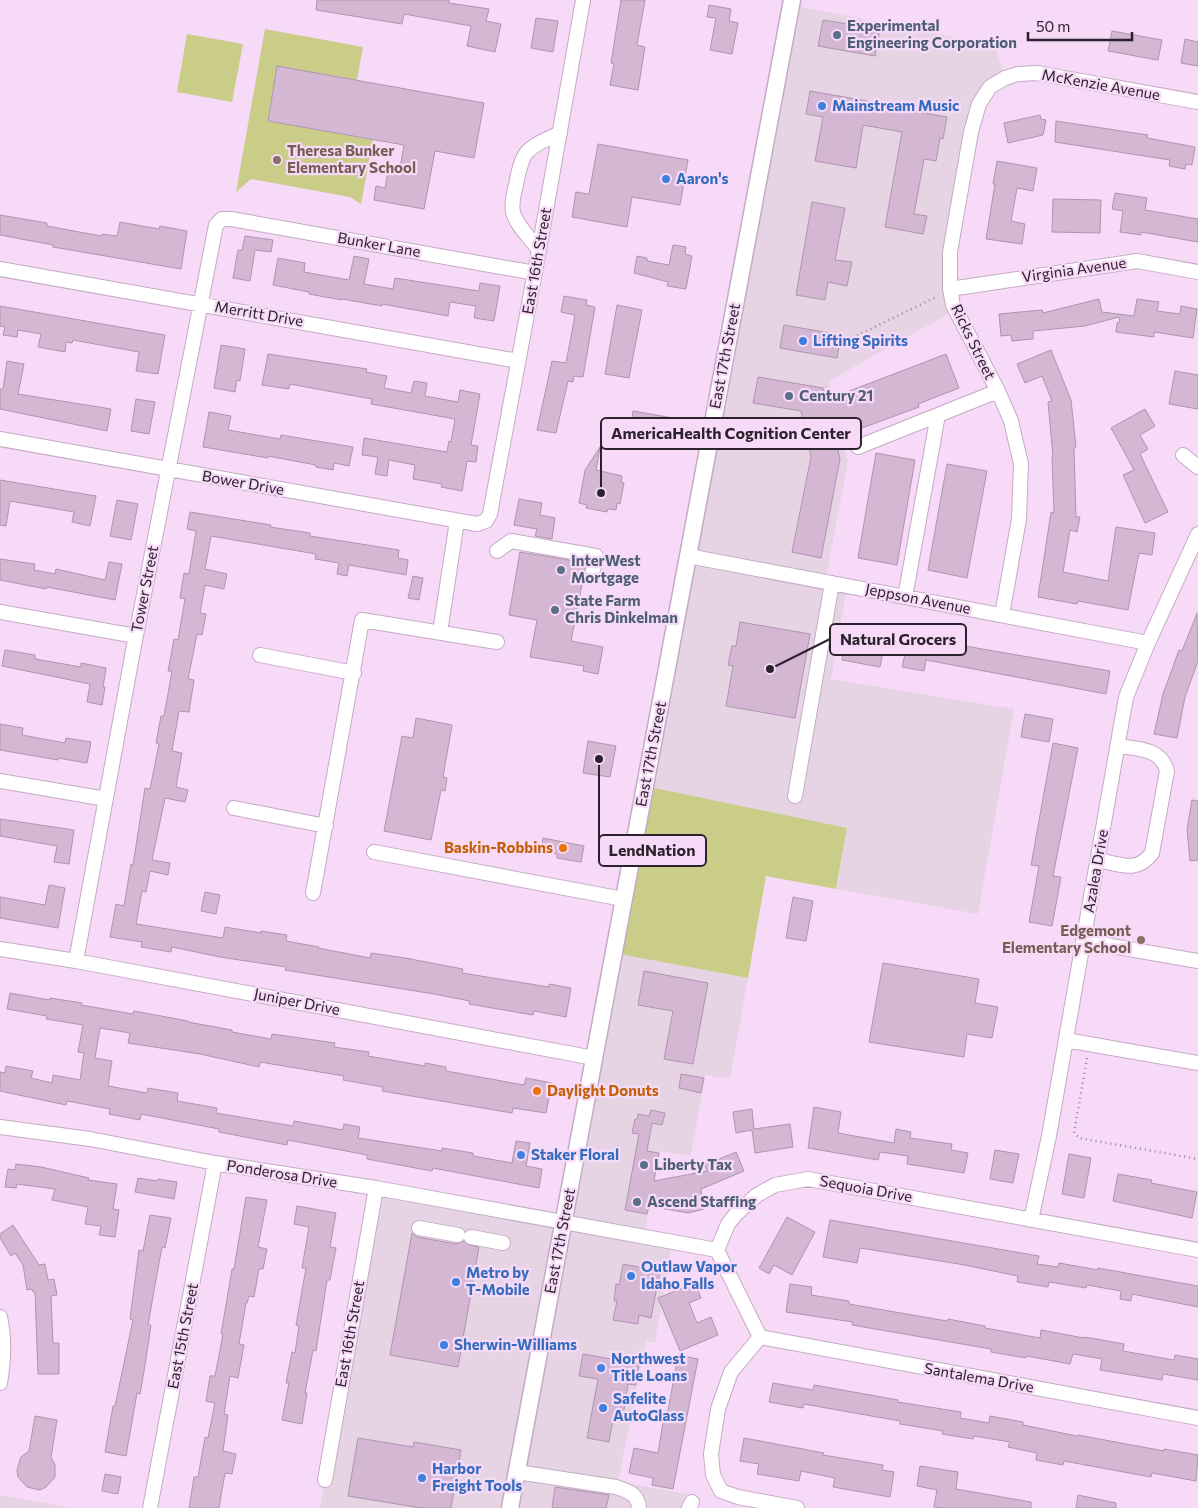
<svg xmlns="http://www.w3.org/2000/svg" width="1198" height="1508" font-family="Commissioner,sans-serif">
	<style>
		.commercial { fill: #e6d4e5 }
		.green { fill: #c9cd88 }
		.building { fill: #d3b7d3; stroke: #af94af }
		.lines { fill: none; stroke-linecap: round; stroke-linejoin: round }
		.minor-casing { stroke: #c5aac5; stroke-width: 16 }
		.major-casing { stroke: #c5aac5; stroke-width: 19 }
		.path { stroke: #978498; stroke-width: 2.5; stroke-dasharray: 1 4; stroke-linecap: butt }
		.minor { stroke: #fff; stroke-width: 14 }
		.major { stroke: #fff; stroke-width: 16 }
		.service-dot { fill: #5c6f8a; stroke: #f6daf7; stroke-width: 2 }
		.shop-dot { fill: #3f7fe0; stroke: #f6daf7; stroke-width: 2 }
		.education-dot { fill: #8d6e63; stroke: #f6daf7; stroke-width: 2 }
		.food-dot { fill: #e8710a; stroke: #f6daf7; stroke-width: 2 }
		.labels { text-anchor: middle; stroke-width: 4.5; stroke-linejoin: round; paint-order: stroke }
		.service-label { font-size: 15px; font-weight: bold; fill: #4e5e75; stroke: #f6daf7; text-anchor: start }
		.street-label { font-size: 15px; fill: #2c222d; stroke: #f6daf7 }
		.shop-label { font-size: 15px; font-weight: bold; fill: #366cbe; stroke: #f6daf7; text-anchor: start }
		.education-label { font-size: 15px; font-weight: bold; fill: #785e54; stroke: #f6daf7; text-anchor: start }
		.food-label { font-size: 15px; font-weight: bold; fill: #c56008; stroke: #f6daf7; text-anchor: end }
		.leader { fill: none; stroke: #2c222d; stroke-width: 2 }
		.callout-dot { fill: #2c222d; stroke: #f6daf7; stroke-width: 2 }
		.callout { fill: #f6daf7; stroke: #2c222d; stroke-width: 2 }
		.callout-label { font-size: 16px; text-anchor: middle; font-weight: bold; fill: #2c222d }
	</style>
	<rect width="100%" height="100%" fill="#f6daf7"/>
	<path class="commercial" d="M791,5L995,45L1005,78L979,104L950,252L955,310L829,381L848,462L825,582L847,586L831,679L1014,709L978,914L837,889L847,828L644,791Z
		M614,953L748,978L730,1079L705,1075L691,1156L659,1151L644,1236L672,1242L655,1343L646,1341L618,1482L694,1495L692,1508H320L376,1188L563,1223Z
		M0,1495L73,1508H0Z"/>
	<path class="green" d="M265,29L363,47L357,80L277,66L268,121L373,140L361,204L350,197L251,179L236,192Z
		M187,34L243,44L232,102L177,92Z
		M645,786L847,828L836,889L766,876L748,978L614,953Z"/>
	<path class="building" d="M317,0H449V3L489,9L486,21L501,24L495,52L467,46L471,26L404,14L402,24L316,10Z
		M621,0H645L637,45L645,47L638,90L610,85L614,64L611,63Z
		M709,5L731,9L729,21L738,23L732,54L710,50L716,18L707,17Z
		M536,18L558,21L553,52L531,48Z
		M823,20L880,29L875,56L818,46Z
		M1112,31L1162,40L1158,60L1108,51Z
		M1185,39L1198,42V66L1181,63Z
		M277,66L484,103L474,158L435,151L424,209L374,200L376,186L385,188L389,166L400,168L404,145L268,121Z
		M810,91L867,101V103L947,117L943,139L940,138L936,161L924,159L914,214L927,216L923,234L885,227L902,132L863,125L856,168L815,161L823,117L806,114Z
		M1040,115L1041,119L1046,120L1043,135L1008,143L1004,123Z
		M1056,121L1148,135L1147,138L1195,147L1192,165L1186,164L1185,169L1169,166L1170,160L1055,142Z
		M598,144L688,160L680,205L632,197L627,227L572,217L576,192L589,194Z
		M997,161L1037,168L1033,191L1017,188L1011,221L1025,224L1022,244L986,239L995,184H993Z
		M1115,193L1147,198L1145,210L1198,219V242L1141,232V235L1120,232L1123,211L1112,209Z
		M1053,199L1101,200L1100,233L1052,232Z
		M812,202L845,208L835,260L852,262L847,286L828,282L825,300L796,295Z
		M0,215L47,223V226L101,236L102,234L117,236L120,222L159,229L160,226L187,231L181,269L53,247V245L0,235Z
		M245,236L273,240L271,252L255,250L250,281L233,278L238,250H242Z
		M673,245L686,247L685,254L692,256L686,289L667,286L668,282L634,273L637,256L647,258V261L669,265Z
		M354,256L369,259L364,284L393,289L395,278L479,291L480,283L500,286L494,321L474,318L476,306L450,302L448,316L382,304V306L342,299V300L309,294V292L273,285L278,258L305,263L304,272L349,280Z
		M564,296L587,300L586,305L595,307L583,377L574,376L573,382L568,381L556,433L537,430L552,361L566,363L575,315L561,312Z
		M1099,299L1102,312L1134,316L1137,299L1159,302L1157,311L1180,314L1181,306L1197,309L1193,338L1154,332V337L1116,332L1117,323L1120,322L1119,317L1085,326L1033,331V339L1012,341L1011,335L1001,336L999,314L1042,310L1043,313Z
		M617,305L642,310L629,378L605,374Z
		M0,306L165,335L158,374L136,371L139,352L73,340L72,343L66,342L65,352L38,347L41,334L18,330L17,337L3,335L5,327L0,326Z
		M784,325L841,335L837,358L780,348Z
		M221,345L245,349L240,381L237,380L235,392L214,388Z
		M1051,350L1071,400L1076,447L1074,448L1076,517H1080L1077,532L1070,530L1063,572L1108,581L1116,527L1155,533L1152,555L1139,553L1128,610L1078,601L1077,604L1038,597L1051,512L1054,513L1052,457H1053L1048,402L1052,401L1042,376L1025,383L1017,364Z
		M268,354L367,369L366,372L387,376L384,388L411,393L414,381L427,383L425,396L458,402L460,390L480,394L471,445L478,446L476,462L467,461L462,491L441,487L442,484L413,479L415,465L389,460L387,476L375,474L378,457L362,455L364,438L447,452L449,441L451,442L455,419L371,404L372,399L344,394L290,384L289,389L262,385Z
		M946,354L959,388L918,404L919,407L835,438L840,459L821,558L792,552L811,457L801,411L753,403L758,377L823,388L826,400Z
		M7,361L24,364L18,394L111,409L107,431L0,409V389H3Z
		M1175,371L1198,375V409L1169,404Z
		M136,399L155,402L149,434L131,431Z
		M1145,409L1155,426L1140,435L1148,449L1140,454L1168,512L1145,523L1123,475L1134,470L1111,428Z
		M633,411L673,418L667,449L628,442Z
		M209,412L231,416L228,430L280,439L281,435L353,447L349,466L334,463L333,470L316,467V465L268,456V458L203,447Z
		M600,447L596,470L622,476L621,482L624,483L620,504L617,503L616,510L608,509L607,512L586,508L587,505L579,503L585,470Z
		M876,453L915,460L897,565L858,558Z
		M947,464L987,471L967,578L928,570Z
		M0,480L96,496L90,526L72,522L74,512L10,501L6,526L0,525Z
		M519,499L542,503L540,515L555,518L552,539L535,536L537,529L514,525Z
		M117,500L138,504L131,540L110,536Z
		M190,512L271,525L270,527L310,533V536L399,550L398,558L408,560L406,575L349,565L347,576L337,574L339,563L315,559L316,554L211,536L205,569L227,574L224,589L205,585L200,613L206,614L202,635L197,634L188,679L194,680L189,712L179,711L172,751L182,753L176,787L188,790L185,802L165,798L152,860L170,863L168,875L150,871L146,892L142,891L136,924L223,938L225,927L261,933V931L287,935L286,941L319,947L318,948L370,958L371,953L405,958L463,969L462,973L549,987V984L571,988L566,1017L534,1011L533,1015L469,1004L470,1001L434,994L285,970L286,967L220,957L172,947L171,952L141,947L142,942L110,937L116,904L124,906L131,864L133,865L145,788L150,789L159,744L156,743L161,716H164L172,671H168L174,639L178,640L185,599L180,598L184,573L189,574L196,531L187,529Z
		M520,552L586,563L571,641L603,647L598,674L583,671L584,666L530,657L537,620L509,615Z
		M0,559L35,564L34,570L55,574L56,569L105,580L109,562L122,564L115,600L47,587L46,589L0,580Z
		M413,576L423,578L419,600L408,598Z
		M1197,613L1198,661L1185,697L1177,738L1154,734L1163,694L1179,650L1182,651Z
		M740,622L810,634L795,718L726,706L733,666L728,665L732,646H736Z
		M848,624L865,627L862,642L884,646L880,667L842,660Z
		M892,632L930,638V640L1110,671L1106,694L926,660L924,671L902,667L905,654L889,651Z
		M5,650L35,655V659L81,667V663L106,668L103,687H105L102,705L87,702L90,684L2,666Z
		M1025,714L1053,719L1049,742L1021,737Z
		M416,718L452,725L443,777L447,778L445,791L441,790L431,840L384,831L402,736L413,738Z
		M0,724L23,728L22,735L65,743L66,738L91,742L87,763L58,758V760L0,750Z
		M588,741L616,746L610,777L583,773Z
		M1053,743L1078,748L1053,876L1061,877L1052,926L1029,922L1039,866L1031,865Z
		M1192,800L1198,801V860L1190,861L1187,829Z
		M0,819L74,830L69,864L54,862L57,846L0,836Z
		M543,838L584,846L581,862L557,858V854L541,851Z
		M49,885L65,888L58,928L0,918V897L45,905Z
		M205,892L220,895L216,914L201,911Z
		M793,897L813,901L806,941L786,938Z
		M883,963L979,979L975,1003L998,1007L992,1038L967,1034L964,1057L869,1042Z
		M644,971L708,983L693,1064L664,1059L673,1011L638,1005Z
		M10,993L50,1000V998L82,1003L81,1005L133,1014L134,1011L188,1021V1022L232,1030V1032L271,1039L272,1034L335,1043L334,1047L369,1052L368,1056L425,1066V1063L446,1067V1071L524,1085L526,1078L552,1083L546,1113L513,1108L512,1113L382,1091L383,1087L343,1080L344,1076L260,1062L259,1067L200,1054L128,1043L130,1033L100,1028L95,1058L112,1061L108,1086L147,1093L148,1088L178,1093L177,1101L217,1108L216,1113L293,1126L294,1121L343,1130L344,1124L360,1127L358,1138L442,1151V1148L473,1153V1156L512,1163L516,1141L530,1143L526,1166L542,1169L539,1188L433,1168L432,1171L367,1159V1155L288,1140L287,1145L219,1132V1129L141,1114L140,1120L109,1114L110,1109L67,1101L66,1105L0,1091V1072L5,1073L6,1066L33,1071L31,1078L52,1083L53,1075L80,1080L84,1053L78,1052L83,1025L46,1019L47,1016L7,1009Z
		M681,1074L704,1078L701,1093L679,1088Z
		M814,1107L841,1112L838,1133L894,1143L896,1129L911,1132L910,1138L952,1144L951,1150L968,1153L964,1173L907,1164L908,1156L880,1152L878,1160L808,1148Z
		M752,1109L754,1129L790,1124L793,1147L755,1153L752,1130L736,1133L733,1112Z
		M651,1110L665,1113L662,1125L652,1123L647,1151L659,1153L654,1181L707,1171L705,1165L736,1152L744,1171L701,1189L704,1209L688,1213L649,1206L647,1214L625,1210L639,1134L632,1133L635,1119H637L638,1114L649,1116Z
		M995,1150L1019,1154L1013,1183L990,1179Z
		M1069,1154L1091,1158L1084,1198L1062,1194Z
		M16,1164L41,1167L89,1178L88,1180L117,1184L113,1209L119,1210L115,1237L99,1235L101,1226L85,1224L88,1207L52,1200L55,1189L17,1184L16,1188L5,1187L8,1169L15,1170Z
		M1118,1174L1152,1180L1151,1183L1197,1192L1192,1218L1113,1201Z
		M138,1178L157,1181L158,1179L177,1182L174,1199L135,1192Z
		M246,1197L267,1200L258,1247L267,1249L263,1269H259L254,1297L249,1296L247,1303H246L239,1344L244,1345L238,1378L230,1376L224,1414L228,1415L223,1451L236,1454L232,1474L225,1473L219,1508H189L194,1477H198L205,1437L208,1438L215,1403L206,1401L210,1376H215L223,1334H221L227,1299L232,1269H234Z
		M297,1206L336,1213L330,1247L336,1248L330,1280H327L316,1351L313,1350L305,1393H307L302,1424L282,1420L289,1383H286L292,1352L295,1353L299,1326L296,1325L306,1268H302L309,1227L294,1224Z
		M150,1215L171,1218L165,1248L162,1247L155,1285L148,1325H151L145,1365L140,1394L137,1393L126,1456L105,1452L113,1406H115L133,1320L130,1319L139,1250L143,1251Z
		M787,1217L815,1232L792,1275L774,1265L769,1274L759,1268Z
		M830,1220L1039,1256L1037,1264L1058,1267L1059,1263L1098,1270V1268L1198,1286V1307L1132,1294L1131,1301L1120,1299L1121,1291L1087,1285L1086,1288L1049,1282L1048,1287L1017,1282L1018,1276L959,1264L860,1248L857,1263L823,1257Z
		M13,1225L39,1265L45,1264L48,1280L54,1279L57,1295L51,1296L53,1343H59V1374H38L35,1292H33L32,1289L27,1290L23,1265L15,1253L11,1256L0,1238V1234Z
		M412,1233L417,1237L456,1244L464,1241L469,1245L479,1247L458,1367L390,1355Z
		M623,1264L660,1271L651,1318L639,1315L638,1324L613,1320L617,1301H614L616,1284L619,1285Z
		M695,1283L701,1298L689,1303L697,1323L711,1317L718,1335L680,1351L658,1298Z
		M790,1284L812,1287L811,1295L849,1301V1304L947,1321L948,1319L985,1326V1328L1040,1338L1041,1330L1084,1338L1085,1337L1124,1344L1123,1351L1174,1360L1175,1355L1198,1359V1380L1163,1374L1162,1380L1100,1370L1102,1359L1073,1354L1070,1364L1027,1356L1026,1358L991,1352V1349L852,1325L853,1322L786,1312Z
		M583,1354L639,1364L636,1385L628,1384L624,1410L615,1408L609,1442L587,1438L598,1379L579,1376Z
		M678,1355L698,1359L673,1489L652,1485L653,1478L629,1473L634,1448L658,1453L665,1411H668Z
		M773,1383L813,1390L814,1385L898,1400V1402L961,1412L960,1418L989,1423L990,1416L1023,1422V1425L1077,1436L1078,1435L1164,1451V1449L1198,1455L1196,1481L1152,1473L1151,1477L1064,1461L1063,1465L1036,1460L1037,1453L1008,1447L1010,1442L974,1436L973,1439L942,1434L943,1431L900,1424V1421L804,1404L803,1408L769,1402Z
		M35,1416L57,1420L51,1457L55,1465V1477L46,1487L40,1490L27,1487L18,1477L17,1470L21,1457L29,1451Z
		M358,1438L413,1447L414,1442L461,1450L451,1508H421L348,1496Z
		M744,1438L824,1453L823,1455L883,1465L882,1470L894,1472L890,1497L833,1487L835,1478L801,1471L799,1481L757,1474L759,1464L740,1461Z
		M920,1466L958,1472L956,1489L1031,1502V1508H942L934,1507L937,1490L917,1486Z
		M105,1474L121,1477L118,1494L102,1491Z
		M555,1487L609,1495L606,1508H552Z
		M1078,1495L1116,1503V1508H1076Z"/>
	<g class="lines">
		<defs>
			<path id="minor" d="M539,250C531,239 516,225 513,212C511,203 514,193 516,185C523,147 527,149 560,133
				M0,269L518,361
				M950,289L1137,261L1198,272
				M0,439L477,524L486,521L490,514L539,250L583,0
				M858,447L938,415
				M1183,455L1198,467
				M497,551L511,541L596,556L593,570
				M688,556L1148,643
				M905,597L938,415L998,391
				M0,612L136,636
				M1002,615L1019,519L1021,464L1011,421L998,391L953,305L950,289V252L971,132L979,104L990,87L1005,78L1018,74L1037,73L1198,102
				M440,632L457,521
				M260,655L354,673
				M0,781L106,799
				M795,796L832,583
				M234,808L326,826
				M374,852L623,899
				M1098,860C1119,864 1137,874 1152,853L1167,771C1161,748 1138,749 1118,746
				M313,893L362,620L497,642
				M1083,941L1198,961
				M0,949L76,961L594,1058
				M76,961L133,651L216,225L222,219H231L535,273
				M1066,1040L1198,1063
				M0,1127L90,1139L215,1163L376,1188L717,1250
				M1031,1220L1049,1136L1126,697L1148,643L1198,534
				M419,1228L458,1235
				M471,1237L503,1243
				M717,1250L728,1224L735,1215L757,1195L775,1185L808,1179L1198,1250
				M717,1250L760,1337L731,1372L718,1409L711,1454L713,1475L721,1491L738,1497L797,1508
				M0,1317C5,1339 4,1360 0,1383
				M760,1337L1198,1418
				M517,1472L616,1487C628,1491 638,1494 639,1508
				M325,1480L376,1188
				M150,1508L215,1163
				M689,1508L692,1502"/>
			<path id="major" d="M510,1508L792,0"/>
		</defs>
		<use href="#minor" class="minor-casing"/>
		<use href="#major" class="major-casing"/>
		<path class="path" d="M848,340L936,297
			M1087,1058L1074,1133L1079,1138L1198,1159"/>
		<use href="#minor" class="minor"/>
		<use href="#major" class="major"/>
	</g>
	<g class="service-dot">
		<circle cx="837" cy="35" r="5"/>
		<circle cx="789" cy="396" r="5"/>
		<circle cx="561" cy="570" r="5"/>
		<circle cx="555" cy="610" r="5"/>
		<circle cx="644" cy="1165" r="5"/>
		<circle cx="637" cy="1202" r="5"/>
	</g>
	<g class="shop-dot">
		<circle cx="822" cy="106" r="5"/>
		<circle cx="666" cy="179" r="5"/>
		<circle cx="803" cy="341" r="5"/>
		<circle cx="521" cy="1155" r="5"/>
		<circle cx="631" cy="1276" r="5"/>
		<circle cx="456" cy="1282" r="5"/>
		<circle cx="444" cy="1345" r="5"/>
		<circle cx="601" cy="1368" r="5"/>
		<circle cx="603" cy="1408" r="5"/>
		<circle cx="422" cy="1478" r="5"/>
	</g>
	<g class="education-dot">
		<circle cx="277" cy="160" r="5"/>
		<circle cx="1141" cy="940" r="5"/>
	</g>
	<g class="food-dot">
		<circle cx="563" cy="848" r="5"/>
		<circle cx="537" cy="1091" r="5"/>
	</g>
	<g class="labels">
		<g class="service-label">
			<text x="847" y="31">Experimental<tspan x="847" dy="17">Engineering Corporation</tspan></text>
			<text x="799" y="401">Century 21</text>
			<text x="571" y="566">InterWest<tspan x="571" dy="17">Mortgage</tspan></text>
			<text x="565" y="606">State Farm<tspan x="565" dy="17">Chris Dinkelman</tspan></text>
			<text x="654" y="1170">Liberty Tax</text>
			<text x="647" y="1207">Ascend Staffing</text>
		</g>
		<g class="street-label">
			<text transform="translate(1101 85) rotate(10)" y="5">McKenzie Avenue</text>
			<text transform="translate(379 245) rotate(10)" y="5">Bunker Lane</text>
			<text transform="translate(537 261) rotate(-80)" y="5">East 16th Street</text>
			<text transform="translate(1074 270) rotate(-8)" y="5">Virginia Avenue</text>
			<text transform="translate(259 314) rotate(10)" y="5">Merritt Drive</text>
			<text transform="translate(973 342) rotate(64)" y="5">Ricks Street</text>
			<text transform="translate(725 356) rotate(-79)" y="5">East 17th Street</text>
			<text transform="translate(243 483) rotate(10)" y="5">Bower Drive</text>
			<text transform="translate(145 589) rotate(-79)" y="5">Tower Street</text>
			<text transform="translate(918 599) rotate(11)" y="5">Jeppson Avenue</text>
			<text transform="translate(651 754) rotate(-79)" y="5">East 17th Street</text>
			<text transform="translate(1096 871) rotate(-80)" y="5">Azalea Drive</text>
			<text transform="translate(297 1002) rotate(11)" y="5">Juniper Drive</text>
			<text transform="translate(282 1174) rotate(9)" y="5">Ponderosa Drive</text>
			<text transform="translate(866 1189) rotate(10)" y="5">Sequoia Drive</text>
			<text transform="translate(560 1241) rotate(-79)" y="5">East 17th Street</text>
			<text transform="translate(350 1334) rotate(-80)" y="5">East 16th Street</text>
			<text transform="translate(183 1336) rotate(-79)" y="5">East 15th Street</text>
			<text transform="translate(979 1378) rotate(10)" y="5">Santalema Drive</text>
		</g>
		<g class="shop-label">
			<text x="832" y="111">Mainstream Music</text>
			<text x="676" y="184">Aaron's</text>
			<text x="813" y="346">Lifting Spirits</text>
			<text x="531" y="1160">Staker Floral</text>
			<text x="641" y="1272">Outlaw Vapor<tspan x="641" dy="17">Idaho Falls</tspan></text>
			<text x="466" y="1278">Metro by<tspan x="466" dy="17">T-Mobile</tspan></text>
			<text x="454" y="1350">Sherwin-Williams</text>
			<text x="611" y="1364">Northwest<tspan x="611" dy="17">Title Loans</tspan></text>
			<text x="613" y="1404">Safelite<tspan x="613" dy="17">AutoGlass</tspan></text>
			<text x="432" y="1474">Harbor<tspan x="432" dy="17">Freight Tools</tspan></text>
		</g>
		<g class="education-label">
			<text x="287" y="156">Theresa Bunker<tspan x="287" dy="17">Elementary School</tspan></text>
			<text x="1131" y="936" text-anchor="end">Edgemont<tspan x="1131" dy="17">Elementary School</tspan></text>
		</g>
		<g class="food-label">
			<text x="553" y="853">Baskin-Robbins</text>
			<text x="547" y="1096" text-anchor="start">Daylight Donuts</text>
		</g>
	</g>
	<path class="leader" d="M601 493L601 433M770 669L830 639M599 759L599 850"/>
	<g class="callout-dot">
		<circle cx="601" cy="493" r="5"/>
		<circle cx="770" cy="669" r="5"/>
		<circle cx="599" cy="759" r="5"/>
	</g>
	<g class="callout">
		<rect x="601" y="418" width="260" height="31" rx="5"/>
		<rect x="830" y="624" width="136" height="31" rx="5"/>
		<rect x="599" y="835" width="107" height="31" rx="5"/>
	</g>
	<g class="callout-label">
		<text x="731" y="439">AmericaHealth Cognition Center</text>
		<text x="898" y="645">Natural Grocers</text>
		<text x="652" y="856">LendNation</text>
	</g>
	<path d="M1028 32v8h104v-8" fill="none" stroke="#2c222d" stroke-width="2.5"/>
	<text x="1036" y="32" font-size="15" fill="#2c222d" stroke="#f6daf7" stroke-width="4" paint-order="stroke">50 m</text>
</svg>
